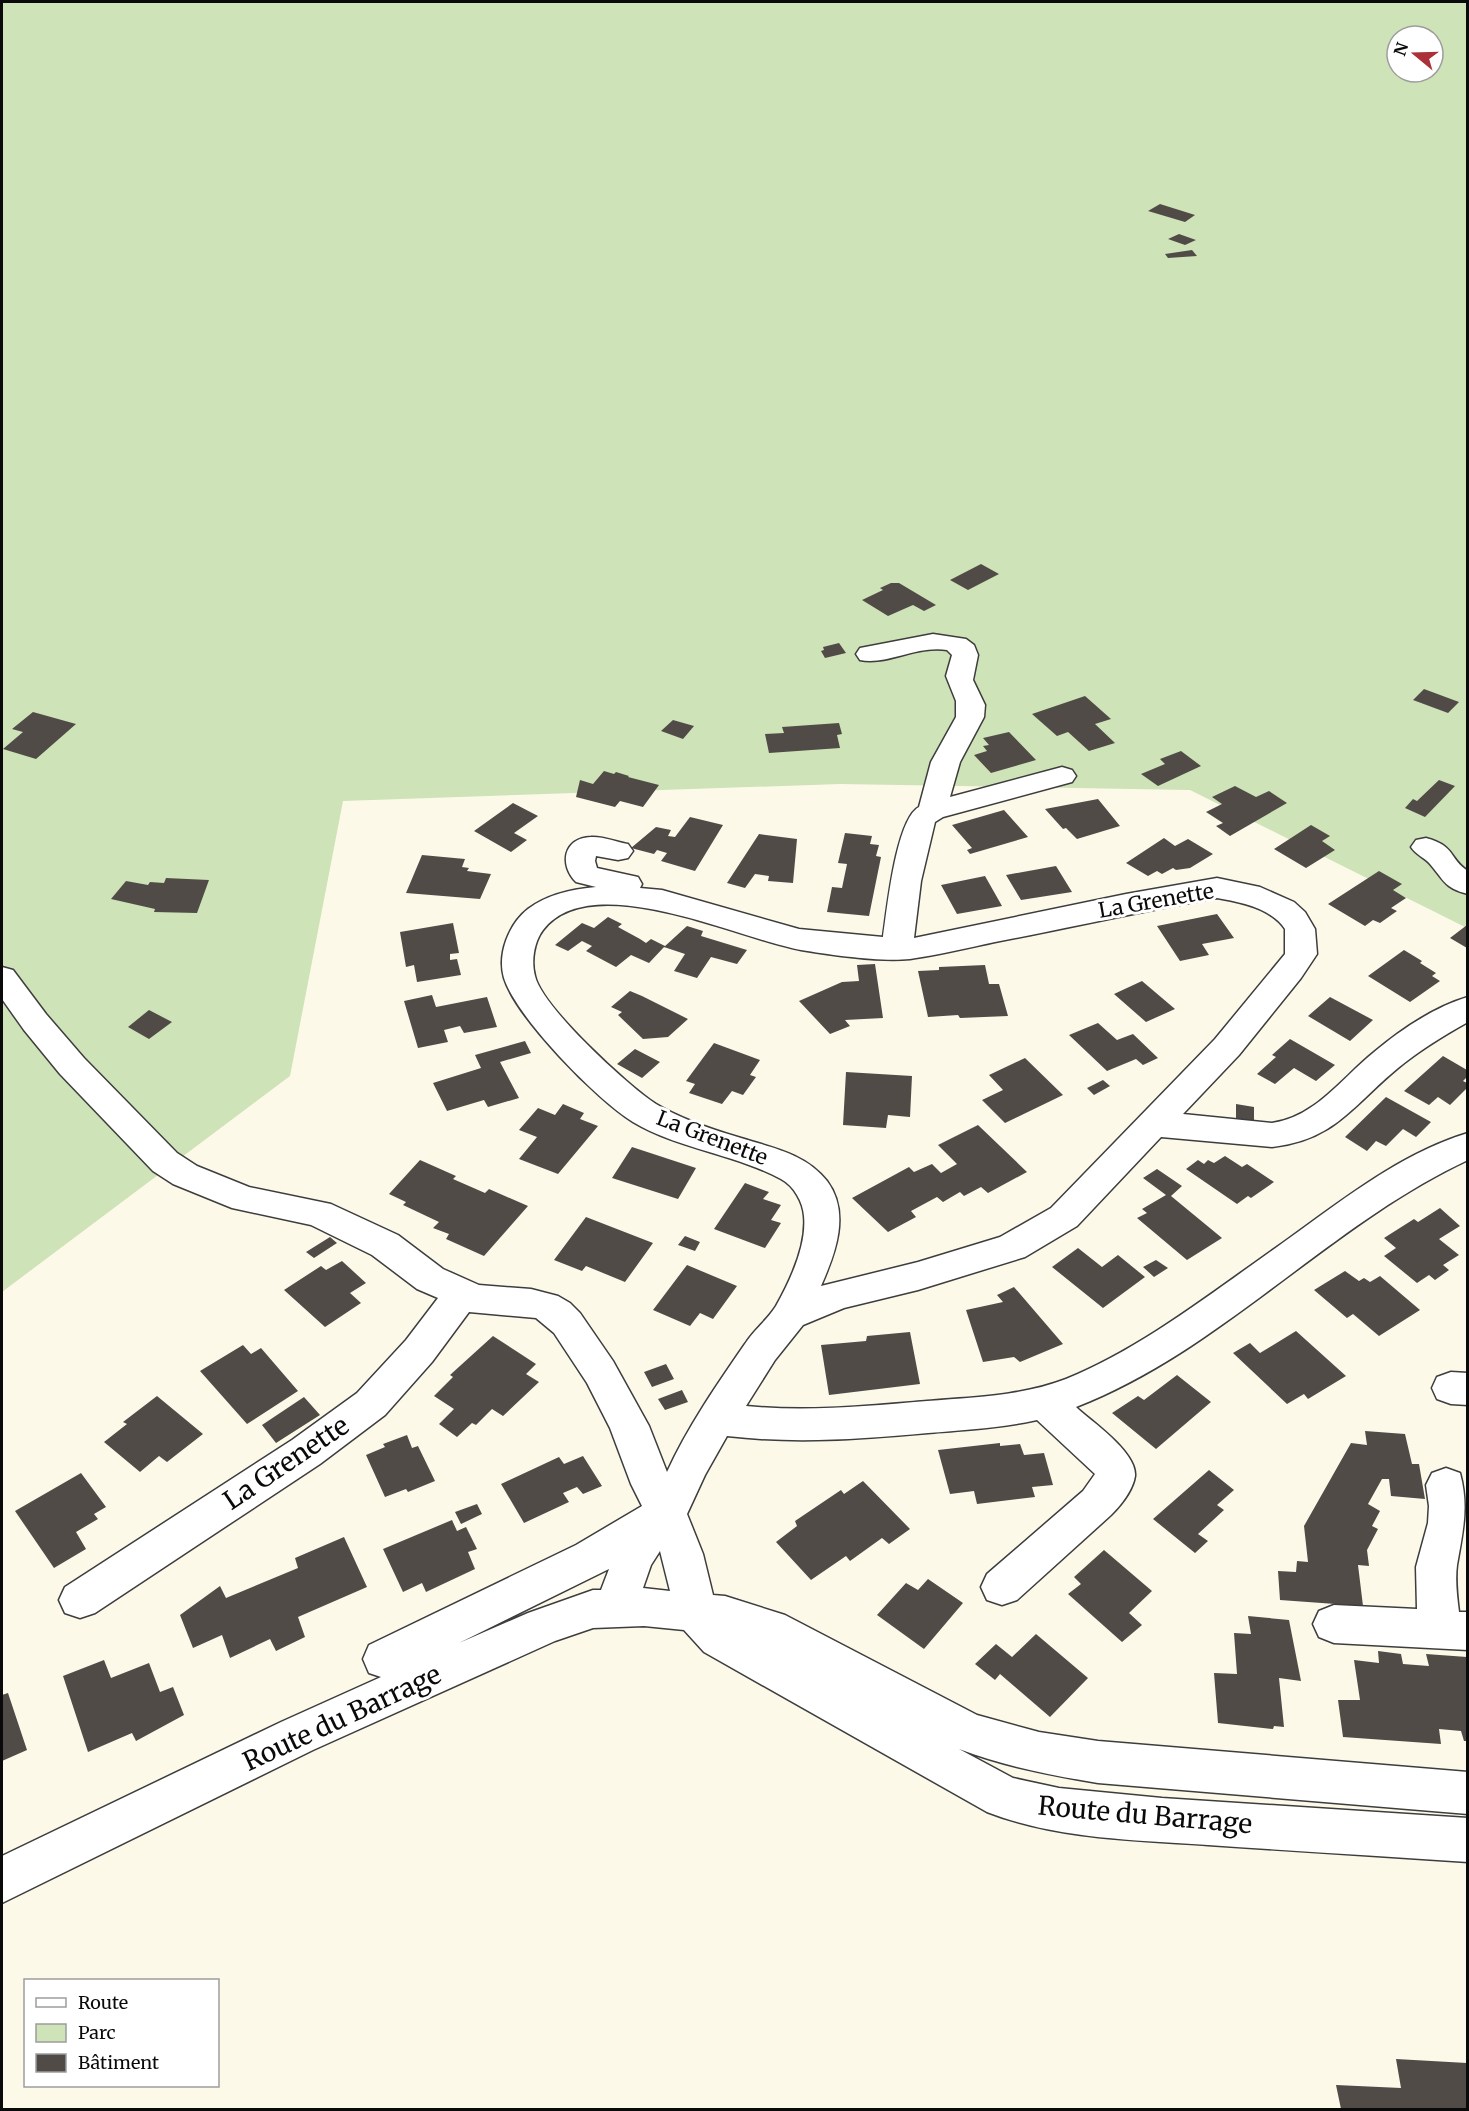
<svg xmlns="http://www.w3.org/2000/svg" width="1469" height="2111" font-family="Merriweather,serif">
	<style>
		.green { fill: #cee3b7; fill-rule: evenodd }
		.building { fill: #514b47 }
		.lines { fill: none; stroke-linecap: round; stroke-linejoin: round }
		.minor-casing { stroke: #3d3d3d; stroke-width: 3 }
		.minor { fill: #fff; fill-rule: evenodd }
		.labels { text-anchor: middle; stroke-width: 6; stroke-linejoin: round; paint-order: stroke }
		.street-label { font-size: 21px; fill: #0a0a0a; stroke: #fff }
		.near-street-label { font-size: 26px; fill: #0a0a0a; stroke: #fff }
	</style>
	<rect width="100%" height="100%" fill="#fdf9e9"/>
	<path class="green" d="M2,2H1467V928L1190,790L840,784L343,801L290,1076L2,1292ZM1397,36H1433V72H1397Z"/>
	<path class="building" d="M1160,204L1195,215L1185,222L1148,211Z
		M1179,234L1196,240L1185,245L1168,239Z
		M1192,250L1197,256L1168,258L1165,254Z
		M981,564L999,574L968,590L950,580Z
		M891,583H899L936,605L924,611L913,605L888,616L862,600L883,590L880,588Z
		M839,643L846,653L825,658L821,651L824,650L823,647Z
		M1424,689L1459,702L1448,713L1413,700Z
		M1085,696L1111,719L1095,724L1115,743L1089,751L1068,732L1057,736L1032,714Z
		M33,712L76,724L36,759L3,749L23,732L12,729Z
		M673,720L694,726L683,739L661,731Z
		M839,723L842,734L837,735L840,748L769,753L765,734L784,733L782,727Z
		M1009,732L1036,760L991,773L974,755L987,751L983,746L989,745L983,738Z
		M1181,751L1201,766L1158,786L1141,774L1165,764L1160,759Z
		M604,771L614,774L616,772L629,776L628,777L659,785L643,807L620,801L615,807L576,797L580,780L593,784Z
		M1439,780L1455,786L1425,817L1405,808L1413,799L1417,801Z
		M1235,786L1256,797L1269,791L1287,803L1230,836L1216,826L1223,823L1206,812L1222,804L1212,797Z
		M1098,799L1120,826L1077,839L1066,828L1063,829L1045,809Z
		M513,803L538,816L514,833L527,840L511,852L474,831Z
		M1004,810L1028,837L970,854L967,850L972,848L952,825Z
		M690,817L723,825L695,871L661,861L667,853L657,850L654,854L631,848L656,827L671,830L668,836L675,837Z
		M1311,825L1330,836L1322,841L1335,850L1306,868L1274,849Z
		M845,833L872,836L870,844L879,845L876,856L881,857L869,916L827,912L832,887L842,888L847,864L838,863Z
		M759,834L797,839L793,883L768,881L769,876L755,874L745,888L727,883Z
		M1164,838L1175,846L1188,839L1213,854L1190,868L1176,870L1173,868L1162,874L1157,871L1148,876L1126,863Z
		M422,855L465,859L462,867L469,868L467,871L491,874L480,899L406,893Z
		M1056,866L1072,892L1021,900L1006,875Z
		M1379,871L1402,884L1393,890L1406,898L1391,908L1397,911L1380,923L1373,920L1365,926L1328,904Z
		M985,876L1002,906L957,914L941,885Z
		M166,878L209,880L197,913L154,912L155,909L111,899L126,881L148,885L150,882L164,883Z
		M1217,914L1234,938L1202,944L1209,955L1180,961L1157,926Z
		M608,917L622,924L618,927L640,939L646,943L651,939L665,946L649,963L631,955L616,967L586,951L592,946L582,941L568,951L555,945L582,923L594,928Z
		M453,923L459,953L450,954V960L457,959L461,975L417,982L414,965L406,967L400,932Z
		M1467,925V948L1450,938Z
		M687,926L703,931L701,936L747,950L737,964L711,957L697,978L674,971L685,954L664,947Z
		M1404,950L1422,961L1420,963L1436,973L1432,976L1440,981L1410,1002L1368,976Z
		M875,964L883,1018L845,1020L850,1026L830,1034L799,1001L842,982L859,981L857,965Z
		M985,965L989,984H999L1008,1016L960,1018L958,1015L928,1017L918,971L939,970V967Z
		M1142,981L1175,1009L1146,1022L1114,994Z
		M630,991L642,996L688,1019L668,1037L643,1039L618,1015L622,1012L611,1007Z
		M432,995L436,1007L487,997L497,1027L464,1033L460,1026L444,1030L448,1042L418,1048L404,1001Z
		M1330,997L1373,1020L1350,1041L1308,1016Z
		M149,1010L172,1022L149,1039L128,1027Z
		M1098,1023L1117,1040L1133,1034L1158,1058L1143,1065L1136,1059L1107,1071L1069,1035Z
		M1290,1039L1335,1065L1316,1081L1294,1068L1275,1084L1257,1074L1276,1057L1272,1055Z
		M525,1041L531,1053L500,1062L519,1098L488,1107L484,1100L447,1111L433,1083L481,1068L475,1055Z
		M714,1043L760,1060L750,1075L756,1077L743,1095L732,1091L722,1104L689,1093L695,1084L686,1081Z
		M635,1049L660,1062L642,1078L617,1064Z
		M1443,1056L1467,1070V1077L1463,1081L1467,1083V1088L1450,1105L1438,1097L1429,1105L1404,1091Z
		M1025,1058L1063,1095L1005,1123L982,1100L1003,1090L989,1075Z
		M846,1072L912,1076L910,1117L888,1115L886,1128L843,1125Z
		M1103,1080L1110,1086L1094,1095L1087,1088Z
		M1386,1097L1431,1122L1416,1137L1403,1129L1386,1146L1376,1141L1367,1151L1345,1137Z
		M563,1104L584,1113L580,1119L598,1126L558,1174L519,1159L537,1137L519,1130L538,1108L555,1115Z
		M1236,1104L1254,1107V1122L1236,1120Z
		M978,1125L1027,1172L988,1193L981,1187L964,1196L960,1192L943,1202L937,1197L911,1211L916,1217L888,1232L852,1198L909,1167L914,1172L932,1164L941,1173L957,1164L938,1145Z
		M632,1147L696,1168L678,1199L612,1178Z
		M1225,1156L1242,1167L1247,1164L1274,1182L1251,1198L1248,1196L1237,1204L1186,1169L1198,1160L1204,1164L1208,1160L1214,1163Z
		M420,1160L456,1176L453,1179L485,1193L489,1189L528,1206L484,1256L446,1239L449,1234L433,1228L439,1222L403,1205L406,1202L389,1194Z
		M1157,1169L1182,1186L1171,1196L1222,1238L1187,1260L1137,1218L1147,1213L1142,1209L1166,1195L1143,1178Z
		M745,1183L769,1192L763,1199L781,1205L771,1220L781,1223L765,1248L714,1229Z
		M1440,1208L1460,1226L1439,1239L1459,1255L1443,1265L1449,1270L1435,1280L1429,1275L1417,1283L1384,1256L1396,1248L1384,1238L1414,1219L1418,1222Z
		M586,1217L653,1243L625,1282L586,1266L582,1271L554,1260Z
		M685,1236L700,1242L695,1251L678,1245Z
		M330,1237L337,1243L314,1258L306,1252Z
		M1078,1248L1102,1267L1118,1255L1145,1277L1103,1308L1052,1267Z
		M1156,1260L1168,1268L1154,1277L1143,1267Z
		M342,1261L366,1283L350,1293L361,1303L325,1327L284,1290L321,1266L326,1270Z
		M687,1265L737,1286L713,1319L700,1313L690,1326L653,1310Z
		M1345,1271L1359,1281L1364,1278L1370,1282L1380,1276L1420,1310L1379,1336L1353,1314L1347,1318L1314,1290Z
		M1014,1287L1063,1344L1020,1362L1014,1357L983,1362L966,1310L1003,1302L997,1295Z
		M1296,1331L1346,1376L1308,1399L1304,1394L1287,1404L1233,1353L1250,1343L1260,1353Z
		M910,1332L920,1384L829,1395L821,1345L866,1341L867,1336Z
		M493,1336L536,1364L526,1374L539,1382L503,1416L492,1409L476,1425L472,1423L457,1437L439,1424L454,1409L434,1396L453,1377L450,1375Z
		M243,1345L251,1354L261,1348L298,1391L247,1424L200,1371Z
		M666,1364L674,1379L652,1387L644,1372Z
		M1177,1375L1211,1402L1156,1449L1112,1413L1138,1396L1144,1400Z
		M682,1390L688,1402L665,1410L658,1399Z
		M157,1396L203,1434L167,1462L159,1456L140,1472L104,1442L127,1424L123,1422Z
		M304,1397L320,1415L276,1443L262,1425Z
		M1365,1431L1405,1434L1412,1464H1419L1425,1499L1391,1496L1389,1479H1382L1368,1504L1380,1511L1372,1526L1378,1529L1367,1550L1369,1566L1358,1565L1363,1606L1280,1600L1278,1571L1296,1572L1297,1561L1308,1562L1304,1526L1351,1443L1367,1445Z
		M407,1435L412,1448L418,1446L435,1481L408,1492L406,1489L385,1497L366,1455L385,1447L383,1444Z
		M1000,1443V1446L1020,1444L1024,1455L1044,1453L1053,1485L1032,1487L1035,1497L977,1504L974,1491L950,1494L938,1450Z
		M583,1456L602,1486L583,1494L577,1487L563,1493L569,1502L524,1523L501,1484L559,1457L564,1464Z
		M1209,1470L1234,1490L1217,1505L1224,1510L1198,1534L1208,1541L1195,1553L1153,1519Z
		M81,1473L106,1507L94,1514L98,1519L76,1532L86,1549L54,1568L15,1511Z
		M863,1481L910,1529L889,1544L882,1538L850,1561L846,1556L811,1580L776,1542L797,1526L795,1521L841,1490L844,1494Z
		M477,1504L482,1514L461,1524L455,1512Z
		M452,1520L457,1531L466,1527L477,1549L468,1552L475,1569L426,1592L422,1583L403,1592L383,1549Z
		M344,1537L367,1587L298,1617L305,1637L276,1651L270,1639L230,1658L222,1635L193,1648L180,1615L220,1586L226,1598L298,1568L295,1558Z
		M1104,1550L1152,1591L1129,1613L1142,1625L1122,1642L1068,1594L1081,1584L1074,1577Z
		M928,1579L963,1603L924,1649L877,1615L906,1583L918,1590Z
		M1248,1616L1289,1620L1301,1681L1279,1678L1284,1727L1274,1726L1273,1729L1218,1723L1214,1673L1237,1674L1234,1633L1251,1634Z
		M1036,1634L1088,1678L1050,1717L1000,1674L995,1680L975,1664L996,1644L1012,1657Z
		M1378,1651L1401,1654L1403,1664L1429,1666L1426,1654L1467,1657V1741H1464L1461,1731L1439,1729L1441,1744L1343,1737L1338,1700H1360L1354,1660L1379,1663Z
		M104,1660L111,1678L149,1663L160,1692L173,1687L184,1715L136,1741L132,1733L88,1752L63,1676Z
		M8,1693L27,1750L2,1761V1695Z
		M1396,2059L1467,2063V2109H1341L1336,2085L1401,2088Z"/>
	<g class="lines">
		<defs>
			<path id="minor" d="M933,634L966,639L974,645L978,655L973,680L985,705L984,717L960,762L950,797L1062,767L1072,770L1076,776L1072,782L943,817L935,822L921,881L914,938L1126,894L1217,878L1260,887L1294,902L1305,912L1315,929L1317,954L1301,978L1239,1055L1183,1114L1272,1123C1315,1117 1341,1079 1373,1053C1399,1031 1434,1007 1468,997V1022C1443,1036 1420,1050 1398,1068C1353,1105 1335,1140 1272,1147L1161,1137L1077,1226L1025,1257L918,1290L844,1308L803,1325L775,1360L746,1406C807,1412 867,1406 927,1401C974,1397 1022,1396 1066,1379C1142,1348 1210,1294 1277,1247C1336,1205 1398,1154 1468,1133V1160C1327,1226 1221,1351 1076,1407C1092,1422 1137,1452 1135,1476C1133,1490 1121,1505 1111,1515L1017,1600L1002,1605L987,1600L981,1587L987,1574L1083,1491L1095,1474L1037,1420C1001,1428 965,1430 928,1433C861,1439 795,1444 727,1436L705,1475L687,1514L703,1554L713,1595L725,1596L785,1615L977,1715L1039,1732L1098,1741L1468,1772V1814L1098,1783C1050,1775 1004,1766 959,1749L1013,1778L1059,1788L1162,1798L1468,1818V1862C1381,1856 1294,1851 1208,1845C1135,1840 1056,1839 987,1812L704,1652L684,1630L644,1626L593,1628L555,1641L313,1750L2,1903V1856L281,1722L381,1677L369,1673L363,1659L369,1645L576,1545L642,1506L631,1484L610,1428L587,1383L554,1333L536,1318L469,1312L432,1362L385,1415L320,1464L95,1613L80,1618L65,1613L59,1600L65,1587L292,1440L357,1393L406,1340L438,1298L417,1289L372,1255L311,1225L232,1208L173,1184L153,1171L60,1074L24,1030L2,999V967L13,970L46,1014L84,1058L177,1153L197,1166L249,1187L331,1204L398,1235L443,1269L479,1285L531,1289L558,1296L570,1303L580,1313L613,1361L649,1426L667,1472C688,1426 718,1383 747,1341C755,1329 768,1319 776,1306C790,1281 807,1245 804,1216C803,1202 794,1186 781,1179C735,1154 678,1149 633,1122C597,1100 516,1017 504,978C497,954 509,924 528,909C548,894 572,889 596,887L576,882C559,865 563,838 591,837C602,836 617,842 628,844L633,851L628,858L618,860L596,856L595,861L597,868L638,877L642,884L640,888L662,890L799,929L883,937C887,910 896,819 919,807L931,762L956,717V701L946,676L952,655L947,650C917,645 885,666 860,660L856,654L860,648ZM1217,898C1240,902 1271,908 1285,929V954L1215,1039L1051,1208L1000,1237L918,1262L821,1286C835,1254 851,1213 827,1181C806,1154 773,1148 741,1138C714,1130 681,1119 656,1104C628,1086 542,1007 535,976C531,961 534,942 543,930C591,867 739,939 801,950C831,955 880,962 910,959C938,955 967,948 995,942C1069,928 1142,911 1217,898ZM660,1551L670,1591L643,1588L651,1565ZM609,1569L601,1590H593L528,1613L459,1643Z
				M1426,838C1456,846 1449,859 1468,871V894C1444,888 1444,880 1430,864C1424,857 1416,855 1411,847L1416,840Z
				M1451,1372L1468,1373V1405L1451,1404L1437,1399L1432,1388L1437,1377Z
				M1446,1468L1460,1473C1469,1506 1463,1531 1457,1565C1455,1580 1457,1596 1459,1612H1468V1650L1334,1643L1319,1637L1313,1624L1319,1611L1334,1605L1417,1609L1416,1567L1428,1523L1429,1506L1426,1485L1432,1473Z"/>
		</defs>
		<use href="#minor" class="minor-casing"/>
		<use href="#minor" class="minor"/>
	</g>
	<g class="labels">
		<g class="street-label">
			<text transform="translate(1156 901) rotate(-10)" y="7">La Grenette</text>
			<text transform="translate(712 1138) rotate(21)" y="7">La Grenette</text>
		</g>
		<g class="near-street-label">
			<text transform="translate(286 1463) rotate(-34)" y="9">La Grenette</text>
			<text transform="translate(342 1718) rotate(-25)" y="9">Route du Barrage</text>
			<text transform="translate(1145 1815) rotate(5)" y="9">Route du Barrage</text>
		</g>
	</g>
	<rect width="1469" height="2111" fill="none" stroke="#0a0a0a" stroke-width="6"/>
	<rect x="24" y="1979" width="195" height="108" fill="#ffffff" stroke="#9d9d9d" stroke-width="1.5"/>
	<rect x="36" y="1998" width="30" height="9" fill="#ffffff" stroke="#9d9d9d" stroke-width="1.5"/>
	<text x="78" y="2009" font-size="18" fill="#0a0a0a">Route</text>
	<rect x="36" y="2024" width="30" height="18" fill="#cee3b7" stroke="#9d9d9d" stroke-width="1.5"/>
	<text x="78" y="2039" font-size="18" fill="#0a0a0a">Parc</text>
	<rect x="36" y="2054" width="30" height="18" fill="#514b47" stroke="#9d9d9d" stroke-width="1.5"/>
	<text x="78" y="2069" font-size="18" fill="#0a0a0a">Bâtiment</text>
	<g transform="translate(1415 54) rotate(289)"><circle r="28" fill="#ffffff" stroke="#9d9d9d" stroke-width="1.5"/>
	<path d="M0-4.5L10 22L0 15L-10 22Z" fill="#aa3137"/>
	<text y="-9" font-size="16" font-weight="bold" text-anchor="middle" fill="#0a0a0a">N</text>
	</g>
</svg>
